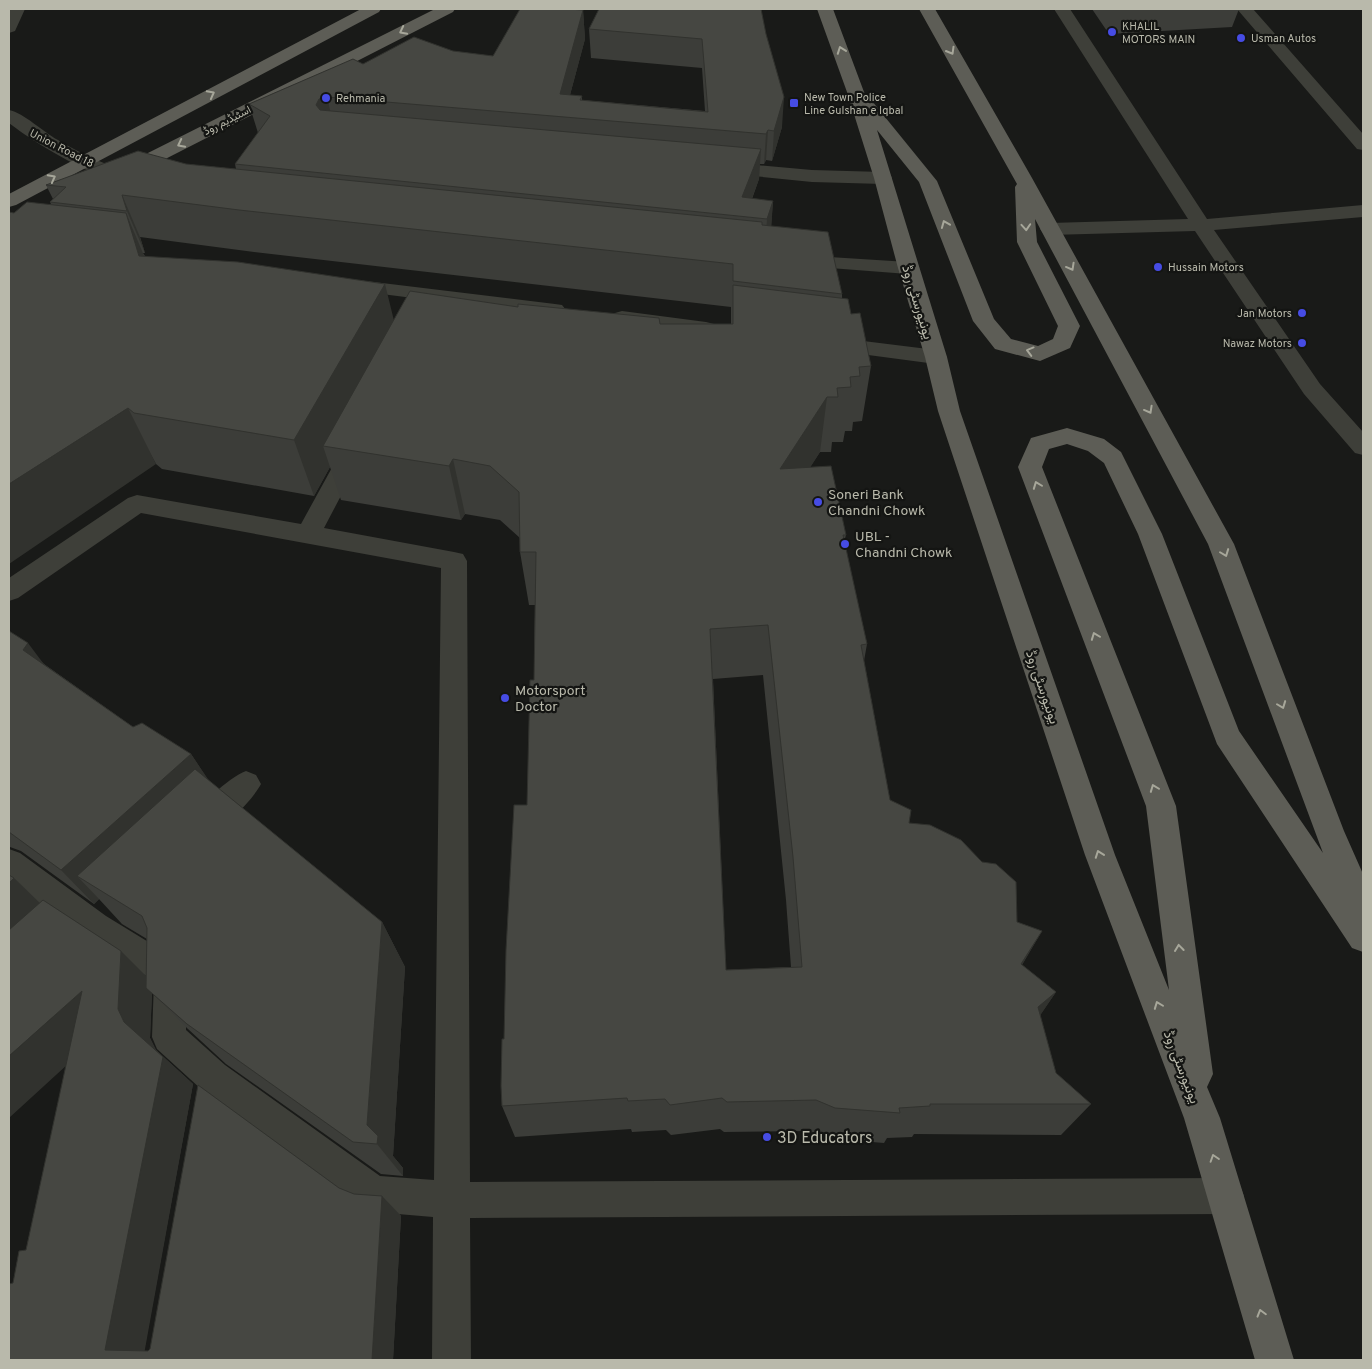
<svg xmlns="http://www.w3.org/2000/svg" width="1372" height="1369" font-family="Overpass,Vazirmatn,sans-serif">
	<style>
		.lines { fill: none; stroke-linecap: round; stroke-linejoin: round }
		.minor { fill: #3e3f39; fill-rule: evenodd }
		.major { fill: #5d5d56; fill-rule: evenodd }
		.wall { fill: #3c3d39; fill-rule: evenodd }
		.shaded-wall { fill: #31322e }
		.building { fill: #464742; stroke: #31322e; fill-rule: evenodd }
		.oneway { stroke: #a7a79a }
		.poi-dot { fill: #464ce4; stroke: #141513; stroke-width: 2 }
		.labels { text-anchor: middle; stroke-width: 4.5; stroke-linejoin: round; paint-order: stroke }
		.far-poi-label { font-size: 11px; fill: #b9b9ab; stroke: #141513; text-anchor: start }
		.far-street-label { font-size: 11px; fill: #b9b9ab; stroke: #141513 }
		.street-label { font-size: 14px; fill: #b9b9ab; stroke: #141513 }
		.poi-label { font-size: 14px; fill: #b9b9ab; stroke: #141513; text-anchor: start }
		.near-poi-label { font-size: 16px; fill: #b9b9ab; stroke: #141513; text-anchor: start }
	</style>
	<rect width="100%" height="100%" fill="#191a18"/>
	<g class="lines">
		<path class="minor" d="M9,9H25L15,31L9,33Z
			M1054,9H1070L1207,219L1363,205V217L1214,230L1320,384L1363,432V455L1355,453L1304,394L1195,231L1050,235L1043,233L1040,229L1043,225L1050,223L1188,219Z
			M1237,9H1253L1363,134V150L1357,149Z
			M9,110C24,113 43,132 58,140C84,156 111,167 140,175L142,179L140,183C110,190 33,142 9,123Z
			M721,162L812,170L883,172L890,174L892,178L890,182L883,184L812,182L714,172L712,168L714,164Z
			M798,255L908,262L915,264L918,268L915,272L908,274L791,265L788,261L791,257Z
			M349,279L555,304L562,305L566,310L562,315L555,316L342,289L339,285L342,281Z
			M622,311L706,322L714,324L717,329L714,334L706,336L615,323L611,318L615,313Z
			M831,337L936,350L944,352L947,357L944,362L936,364L823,349L820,344L823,339Z
			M353,442L361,444L365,450L324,528L454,552L463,554L467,561L470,1182L1226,1178L1239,1183L1244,1196L1239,1209L1226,1214L470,1218L471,1360H432L433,1217L374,1212L361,1207L201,1089L157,1049L152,1037L154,981L84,936L9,881V849L20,853L106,916L181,962L186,973V1030L225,1065L380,1176L434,1180L441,568L141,513L18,598L9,601V578L128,498L137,495L301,524L345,444Z
			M246,771L256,775L261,784C252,801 222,831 204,837L193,833L189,824C197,807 228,778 246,771Z"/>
		<path class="major" d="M361,9H381L379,12L16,205L9,207V194Z
			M435,9H455L453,12L130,177L123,179L116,177L114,173L116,169Z
			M817,9H833L867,100L872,101L937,181L994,319L1011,339L1038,346L1053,339L1058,326L1017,242L1015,187L1017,184L919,9H935L1032,178L1234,544L1344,831L1363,874V952L1352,948L1217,744L1138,534L1104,463L1088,451L1067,444L1049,449L1042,467L1176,806L1213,1074L1207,1087L1220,1118L1294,1360H1255L1184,1118L1085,855L938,411L925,357L898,268L874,178L847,92ZM877,130L919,182L973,321L995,349L1040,361L1070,348L1080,326L1037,242L1035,219L1208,544L1323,853L1239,731L1162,534L1121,452L1104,439L1067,428L1031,438L1018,467L1146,806L1169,990L1115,855L960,411L947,357Z"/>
	</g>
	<path class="wall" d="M761,9L782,127L772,161L766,160L764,164H760L759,179L752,199L773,201L771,226L842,294V298L851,314L871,366L862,421L853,422L852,431H845L843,442H832L831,452H820L810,467L846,535L844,542L867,644L864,661L890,800L909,823L1017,922L1042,931L1022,965L1056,992L1040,1015L1056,1073L1091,1104L1061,1135L914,1134L912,1137L887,1138L884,1143L825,1138L807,1131L724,1132L720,1129L671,1135L666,1130L632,1132L631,1129L515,1137L502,1106L504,1039L527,805L534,680L535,605H529L520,552V538L500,520L465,514L461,520L341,500L330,467L314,496L162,469L156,464L14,213L51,204L50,202L53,199L46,185L186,164L236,169L235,164L258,133L249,104L363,64L453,51L493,56L583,10L585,39L570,95L582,96V100L705,111L702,68L591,58L589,29ZM140,237L254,252L731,307V324H732H660L518,307L394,320L145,256L143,253H145ZM763,675L786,900L791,967L726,970L713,679Z
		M1092,9H1239L1232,27L1109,34Z
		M9,631L44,664L133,727L191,754L208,780L382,922L405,967L393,1156L403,1168V1176L381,1174L226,1064L188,1029L152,993L150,1038L156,1050L193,1084L144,1351H148L339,1188L354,1194L382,1196L401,1216L393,1360H9L13,1283L26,1250L66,1066L14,878L40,903L146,976L147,939L122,924L99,899L94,904L21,851L10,847L9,848Z"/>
	<path class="shaded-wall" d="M583,10L585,39L564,117L560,94Z
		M327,97L334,127L316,105L319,99Z
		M784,97L782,127L772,161L774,131Z
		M768,130L766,160L764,164L766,134Z
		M761,149L759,179L745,217L742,197Z
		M122,195L140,237L145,253L127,211Z
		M773,201L771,232L765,250L767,219Z
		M126,213L150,270L139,256Z
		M385,284L399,341L323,446L330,467L314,496L294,440Z
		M827,397L820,452L775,523L780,469Z
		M128,408L156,464L9,564V484Z
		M453,459L465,514L461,520L449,466Z
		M28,643L58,683L23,650Z
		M191,754L216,791L77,876L99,899L94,904L61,870Z
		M14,878L49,912L9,948V883Z
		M382,922L405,967L393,1156L403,1168V1176L377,1144L367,1125Z
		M1042,931L1018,971L1021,964Z
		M121,951L152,982L146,988L152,993L150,1038L156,1050L193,1084L143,1360L105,1350L124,1022L118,1009Z
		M82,991L115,1021L9,1118V1056Z
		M1056,992L1031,1029L1038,1007Z
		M382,1196L401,1216L393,1360H372Z"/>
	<path class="building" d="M520,9H568L583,10L560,94L582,96L580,100L708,112L702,39L589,29L599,9H761L766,34L784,97L774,131L768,130L766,134L327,97L319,99L316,105L320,110L761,149L742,197L773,201L767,219L235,164L270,116L249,104L353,59L363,64L414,37L453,51L493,56Z
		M138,151L186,164L762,222V225L828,232L842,294L733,281V264L239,210L122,195L127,211L50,202L66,187L46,185Z
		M27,202L126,213L139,256L238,262L385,284L294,440L134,413L128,408L9,484V212L14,213Z
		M733,285L848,299L851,314L860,313L871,366L859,367L860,376L850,377L851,387L837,388L838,397H827L780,469L831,466L846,535H843L867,644L861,645L890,800L911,810L909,823L930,825L961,840L982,862L996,864L1016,882L1017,922L1042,931L1021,964L1056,992L1038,1007L1056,1073L1091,1104H930V1106L899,1108L900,1113L835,1108L816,1100L727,1102L722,1098L670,1105L665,1099L628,1101L627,1098L502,1106L501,1086L502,1039H504L506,950L514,805H527L530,680H534L536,552H520L519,492L490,466L453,459L449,466L323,446L410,291L518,307V304L659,318L660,324H733ZM768,625L793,857L802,967L726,970L710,629Z
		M9,631L28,643L23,650L133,727L142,723L191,754L61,870L9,832Z
		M195,769L382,922L367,1125L378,1136L377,1144L353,1142L187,1024L146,988L147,928L142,916L77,876Z
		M9,875L14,878L9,883Z
		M43,900L121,951L118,1009L124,1022L163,1057L105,1350L148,1351L150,1349L198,1085L339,1188L354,1194L382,1196L372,1360H9V1284L13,1283L19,1251L26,1250L82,991L9,1056V930Z"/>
	<defs><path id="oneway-chevron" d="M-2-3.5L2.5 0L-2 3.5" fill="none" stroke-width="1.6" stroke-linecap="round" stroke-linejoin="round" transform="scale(1.25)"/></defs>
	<g class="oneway">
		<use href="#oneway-chevron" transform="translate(403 31) rotate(153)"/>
		<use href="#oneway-chevron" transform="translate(841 50) rotate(-110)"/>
		<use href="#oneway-chevron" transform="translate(951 51) rotate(60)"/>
		<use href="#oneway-chevron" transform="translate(211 94) rotate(-28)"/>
		<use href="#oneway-chevron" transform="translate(181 144) rotate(153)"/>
		<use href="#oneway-chevron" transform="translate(52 178) rotate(-28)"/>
		<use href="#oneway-chevron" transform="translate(945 224) rotate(-112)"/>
		<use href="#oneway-chevron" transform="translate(1026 227) rotate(86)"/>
		<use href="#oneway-chevron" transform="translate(1071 267) rotate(61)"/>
		<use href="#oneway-chevron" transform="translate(1030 351) rotate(-165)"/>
		<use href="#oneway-chevron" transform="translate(1149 410) rotate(61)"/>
		<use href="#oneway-chevron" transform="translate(1037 485) rotate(-111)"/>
		<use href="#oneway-chevron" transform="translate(1225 553) rotate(69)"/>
		<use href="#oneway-chevron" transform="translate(1095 636) rotate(-111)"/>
		<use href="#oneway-chevron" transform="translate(1282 705) rotate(69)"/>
		<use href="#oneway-chevron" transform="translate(1154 788) rotate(-111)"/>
		<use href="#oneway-chevron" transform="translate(1099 854) rotate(-110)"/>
		<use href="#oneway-chevron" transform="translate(1179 948) rotate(-97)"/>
		<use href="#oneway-chevron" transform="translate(1158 1005) rotate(-111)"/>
		<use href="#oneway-chevron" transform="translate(1214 1158) rotate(-108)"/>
		<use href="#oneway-chevron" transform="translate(1261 1313) rotate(-106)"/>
	</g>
	<g class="poi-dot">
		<circle cx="1112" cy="32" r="5"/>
		<circle cx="1241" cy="38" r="5"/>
		<circle cx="326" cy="98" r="5"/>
		<rect x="789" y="98" width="10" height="10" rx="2.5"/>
		<circle cx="1158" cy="267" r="5"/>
		<circle cx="1302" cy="313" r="5"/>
		<circle cx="1302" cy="343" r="5"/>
		<circle cx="818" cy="502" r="5"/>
		<circle cx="845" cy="544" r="5"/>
		<circle cx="505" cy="698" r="5"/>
		<circle cx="767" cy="1137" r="5"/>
	</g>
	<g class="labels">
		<g class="far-poi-label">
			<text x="1122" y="30">KHALIL<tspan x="1122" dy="13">MOTORS MAIN</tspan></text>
			<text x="1251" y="42">Usman Autos</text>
			<text x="804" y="101">New Town Police<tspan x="804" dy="13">Line Gulshan e Iqbal</tspan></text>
			<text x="336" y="102">Rehmania</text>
			<text x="1168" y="271">Hussain Motors</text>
			<text x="1292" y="317" text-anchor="end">Jan Motors</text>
			<text x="1292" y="347" text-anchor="end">Nawaz Motors</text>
		</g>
		<g class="far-street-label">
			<text transform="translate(227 120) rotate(-27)" y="4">اسٹیڈیم روڈ</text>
			<text transform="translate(62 148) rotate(27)" y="4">Union Road 18</text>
		</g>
		<g class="street-label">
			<text transform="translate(918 302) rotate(73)" y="5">یونیورسٹی روڈ</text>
			<text transform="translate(1043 687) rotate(71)" y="5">یونیورسٹی روڈ</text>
			<text transform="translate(1182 1067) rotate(69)" y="5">یونیورسٹی روڈ</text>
		</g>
		<g class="poi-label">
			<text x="828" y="499">Soneri Bank<tspan x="828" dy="16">Chandni Chowk</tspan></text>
			<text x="855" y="541">UBL -<tspan x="855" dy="16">Chandni Chowk</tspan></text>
			<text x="515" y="695">Motorsport<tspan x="515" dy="16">Doctor</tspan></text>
		</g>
		<g class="near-poi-label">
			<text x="777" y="1143">3D Educators</text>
		</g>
	</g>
	<rect width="1372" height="1369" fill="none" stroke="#b9b9ab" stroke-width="20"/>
</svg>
